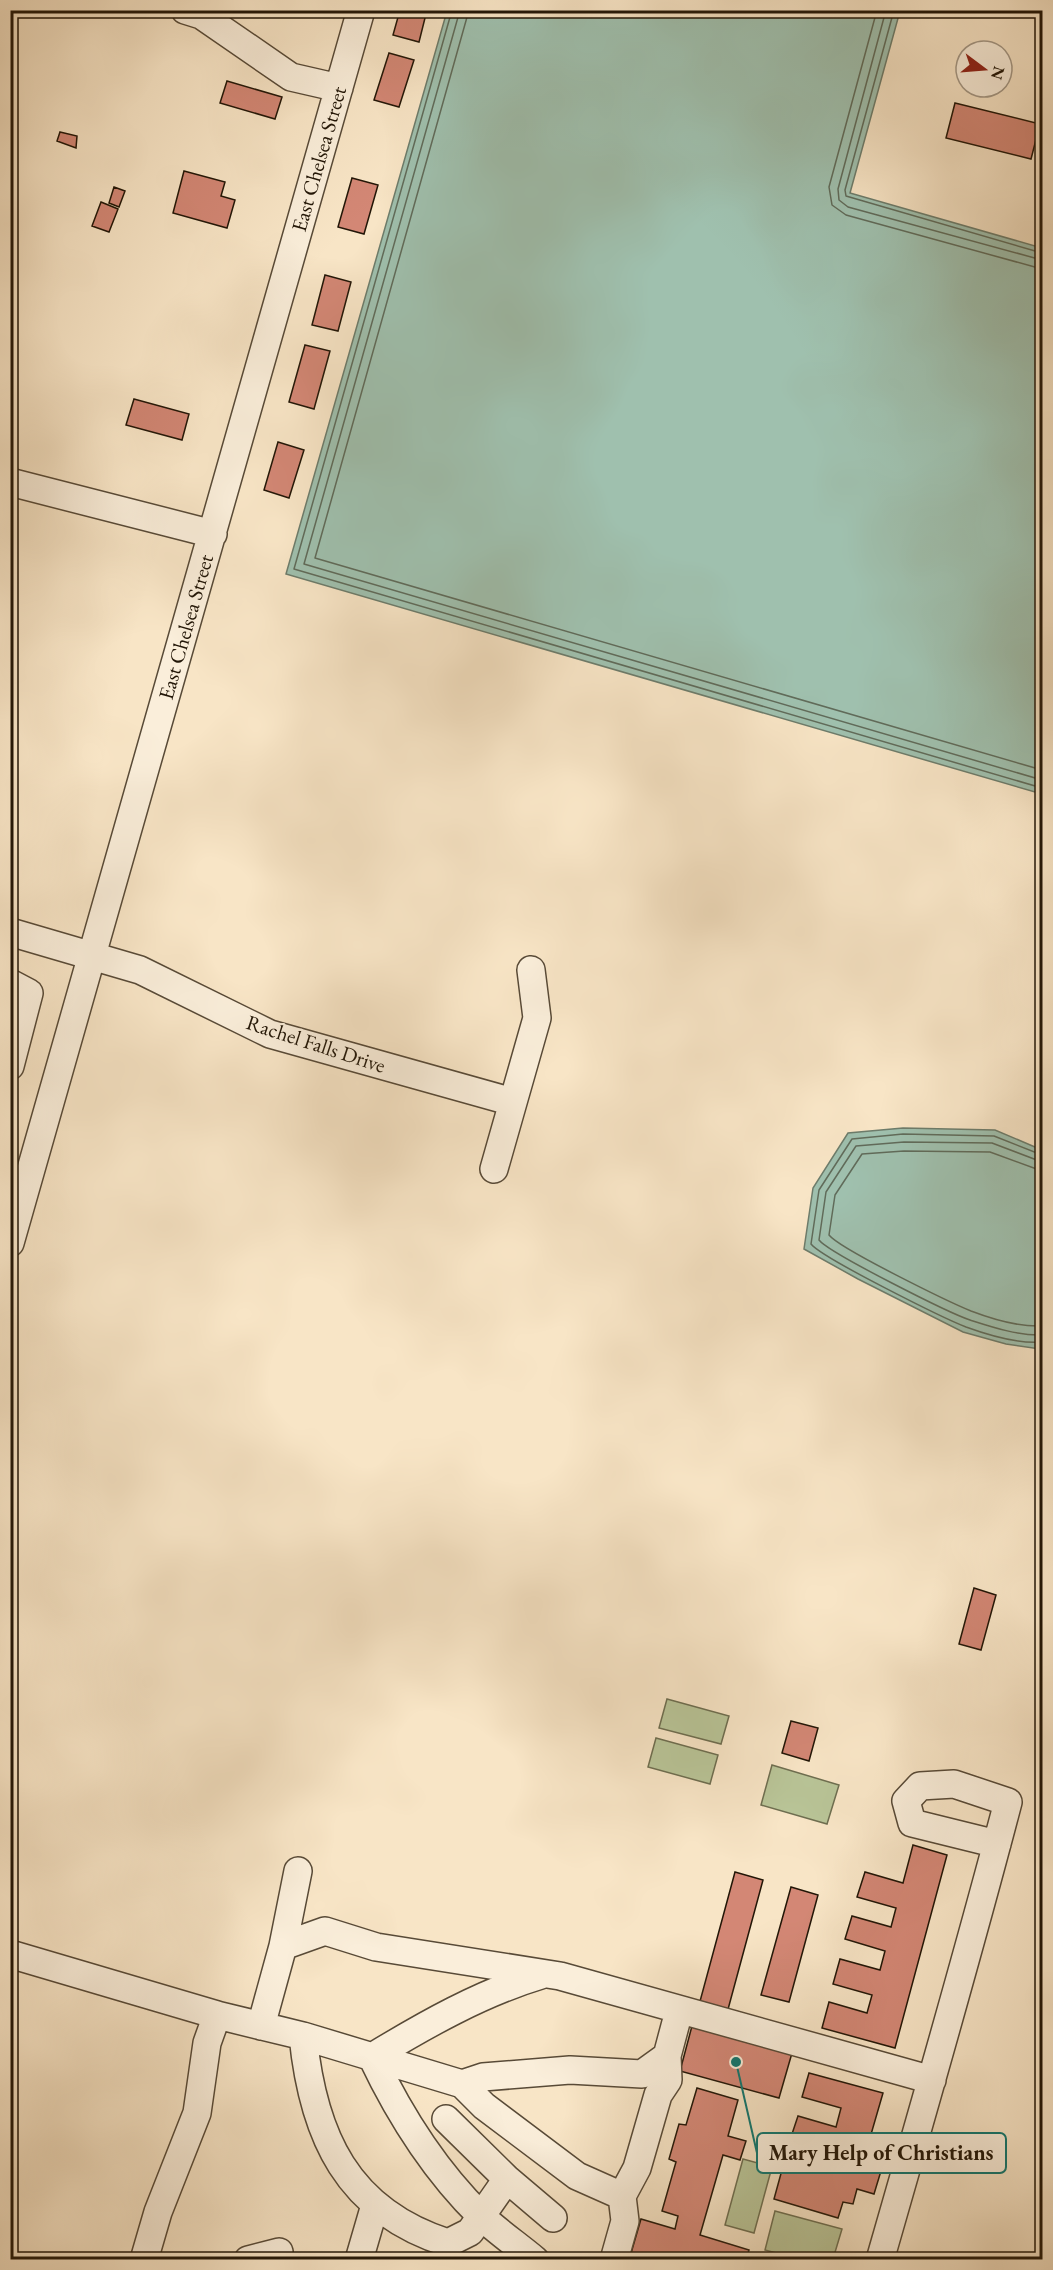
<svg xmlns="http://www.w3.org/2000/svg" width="1053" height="2270" font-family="'EB Garamond',serif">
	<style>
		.green { fill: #b9c598; stroke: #6e6e50; stroke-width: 1.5 }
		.water { fill: #9fc0ae; stroke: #6d7c6b; stroke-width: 1.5 }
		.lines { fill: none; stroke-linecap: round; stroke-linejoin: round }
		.shore { stroke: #606b5a; stroke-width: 1.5 }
		.building { fill: #d38775; stroke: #221607; stroke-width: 1.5 }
		.minor-casing { stroke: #584a37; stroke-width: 30 }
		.minor { stroke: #faeeda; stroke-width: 27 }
		.labels { text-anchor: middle; stroke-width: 4.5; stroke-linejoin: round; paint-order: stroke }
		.street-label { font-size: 21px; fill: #221607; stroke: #faeeda }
		.leader { fill: none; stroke: #0f766e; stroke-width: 2 }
		.callout-dot { fill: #0f766e; stroke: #faeeda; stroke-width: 2 }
		.callout { fill: #faeeda; stroke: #0f766e; stroke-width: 2 }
		.callout-label { font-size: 22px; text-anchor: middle; font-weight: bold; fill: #221607 }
	</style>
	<rect width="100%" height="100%" fill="#f8e5c6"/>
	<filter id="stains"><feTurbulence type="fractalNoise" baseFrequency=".00333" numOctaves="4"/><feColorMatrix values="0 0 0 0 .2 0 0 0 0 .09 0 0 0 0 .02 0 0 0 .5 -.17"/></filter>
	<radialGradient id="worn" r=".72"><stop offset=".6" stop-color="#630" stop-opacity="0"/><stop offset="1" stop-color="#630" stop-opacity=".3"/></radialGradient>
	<path class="green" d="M667,1699L729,1716L721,1744L659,1728Z
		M656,1738L718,1755L710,1784L648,1767Z
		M772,1765L839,1785L827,1824L761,1805Z
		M743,2159L772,2167L754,2233L725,2225Z
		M775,2211L842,2229L833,2259H798L765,2250Z"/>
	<path class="water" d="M447,11H900L850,193L1042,248V794L286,574Z
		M903,1128L995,1130L1042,1150V1346L1040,1349L1006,1344L963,1332L858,1279L804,1249L813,1188L848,1133Z"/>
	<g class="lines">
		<path class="shore" d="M452,10L294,569L1042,788
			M460,10L304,564L1042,780
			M469,10L315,558L1042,770
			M877,10L829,187L832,205L846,215L1042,269
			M886,10L838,189L839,200L848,207L1042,260
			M894,10L845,190L846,196L1042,253
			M1042,1155L994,1136L903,1134L852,1139L819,1190L811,1244C822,1258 943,1318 966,1327C988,1335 1019,1344 1042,1342
			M1042,1162L992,1143L904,1142L856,1146L826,1192L819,1240C829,1253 949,1313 970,1320C992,1327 1019,1336 1042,1335
			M1042,1171L990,1152L904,1151L862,1154L835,1195L829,1235C840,1249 949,1302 971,1311C992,1319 1020,1327 1042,1326"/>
	</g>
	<path class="building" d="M400,10H427L419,42L393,35Z
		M389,53L414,60L399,107L374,100Z
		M227,81L282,97L275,119L220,103Z
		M955,103L1040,124L1031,159L946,138Z
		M60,132L77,136L76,148L57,141Z
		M184,171L225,182L221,196L235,200L227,228L173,213Z
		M352,178L378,185L364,234L338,227Z
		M114,187L125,191L119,207L109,203Z
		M101,202L118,209L109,232L92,226Z
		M325,275L351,282L338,331L312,325Z
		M305,345L330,351L314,409L289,402Z
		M134,399L189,414L182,440L126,425Z
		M278,442L304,450L289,498L264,490Z
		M974,1588L996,1595L981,1650L959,1644Z
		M791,1721L818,1728L809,1761L782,1753Z
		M913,1845L947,1855L895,2048L822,2028L829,2002L867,2013L872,1995L833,1984L840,1959L880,1970L885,1951L845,1939L852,1916L891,1927L896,1908L857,1897L865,1872L903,1883Z
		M735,1872L763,1880L727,2013L699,2005Z
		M791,1887L818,1895L789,2002L761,1995Z
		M692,2026L792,2053L779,2098L680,2071Z
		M809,2073L883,2093L865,2155L884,2161L874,2194L857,2189L853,2204L843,2202L838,2218L774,2199L785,2159L824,2170L830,2151L790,2140L798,2116L836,2127L841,2108L802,2097Z
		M697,2088L738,2100L728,2136L746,2141L740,2160L723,2155L700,2235L749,2250L746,2260H629L641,2219L675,2229L678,2216L662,2211L676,2162L669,2159L679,2124L686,2125Z"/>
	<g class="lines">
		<defs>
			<path id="minor" d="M185,10L201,15L291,77L339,88
				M10,482L213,534
				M10,932L140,970L270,1034L513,1102
				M10,983L29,993L10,1066
				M494,1169L537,1018L531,970
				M10,1243L361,10
				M283,1946L298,1871
				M10,1954L217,2015L207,2043L197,2113L158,2212L144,2260
				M217,2015L303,2036C313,2136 347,2211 448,2243L470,2232L507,2179L446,2119
				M261,2026L283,1946L325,1931L376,1947L560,1976L932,2080
				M303,2036L462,2084
				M507,2179L553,2218
				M622,2196L577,2176L484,2106L462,2084L483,2077L570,2070L642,2074L667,2056
				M248,2260L279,2252
				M359,2260L375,2205
				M535,2260C517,2245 498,2232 481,2216C434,2170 400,2116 372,2057C425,2025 481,1993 541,1975
				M614,2260L625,2221L622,2196L637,2168L658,2095L668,2080L667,2056L679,2011
				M880,2260C924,2107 968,1955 1008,1802L954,1784L920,1786L906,1801L912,1823L997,1844"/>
		</defs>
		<use href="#minor" class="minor-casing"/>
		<use href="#minor" class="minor"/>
	</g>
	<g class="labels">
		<g class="street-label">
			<text transform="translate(319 159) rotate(-74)" y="7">East Chelsea Street</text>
			<text transform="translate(186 627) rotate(-74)" y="7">East Chelsea Street</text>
			<text transform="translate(316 1044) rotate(18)" y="7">Rachel Falls Drive</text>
		</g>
	</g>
	<path class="leader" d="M736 2062L757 2153"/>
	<circle class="callout-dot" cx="736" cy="2062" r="6"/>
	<rect class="callout" x="757" y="2133" width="249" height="40" rx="6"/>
	<g class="callout-label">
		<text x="881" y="2160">Mary Help of Christians</text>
	</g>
	<rect width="1053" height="2270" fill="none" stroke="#f8e5c6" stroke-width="36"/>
	<rect x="12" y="12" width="1029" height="2246" fill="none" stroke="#221607" stroke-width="3"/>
	<rect x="18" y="18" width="1017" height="2234" fill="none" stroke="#221607" stroke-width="1.5"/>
	<g transform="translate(984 69) rotate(106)"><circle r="28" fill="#faeeda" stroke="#a49886" stroke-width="1.5"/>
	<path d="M0-4.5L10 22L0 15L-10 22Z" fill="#8f2418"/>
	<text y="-9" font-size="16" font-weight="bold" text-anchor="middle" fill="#221607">N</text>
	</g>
	<rect width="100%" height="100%" filter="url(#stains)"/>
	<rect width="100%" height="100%" fill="url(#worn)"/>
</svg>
